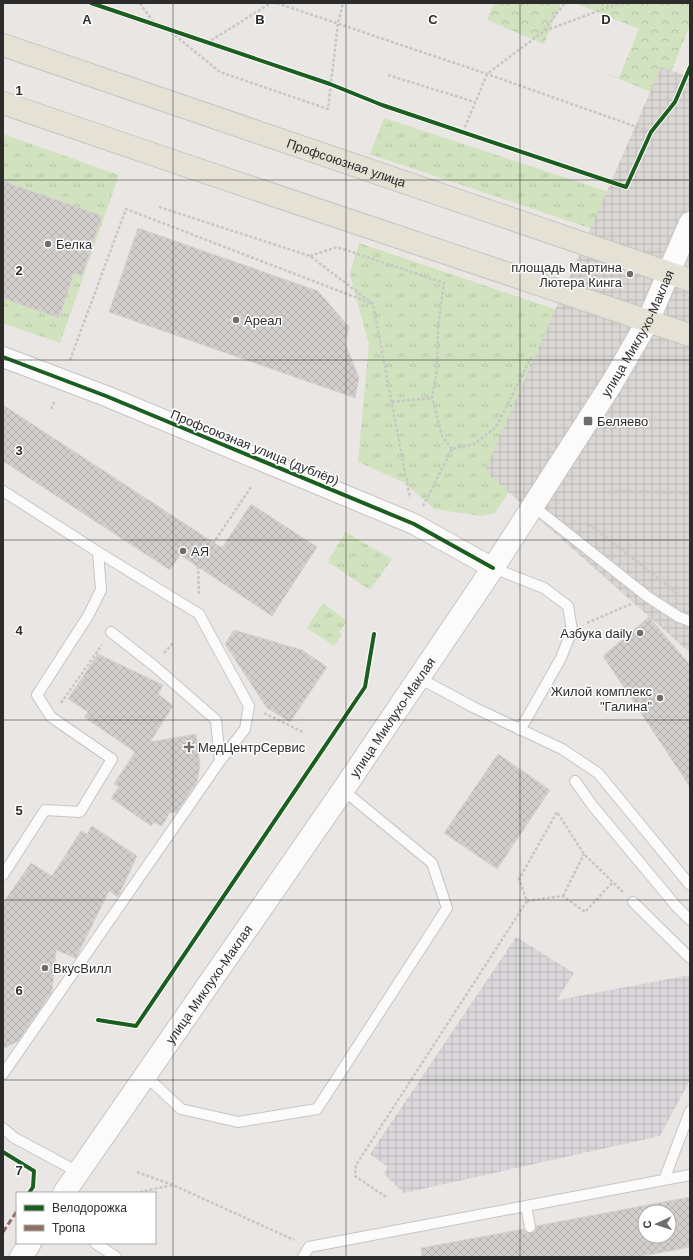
<svg xmlns="http://www.w3.org/2000/svg" width="693" height="1260" font-family="Arial,sans-serif">
	<style>
		.industrial { fill: url(#industrial-grid) }
		.grass { fill: url(#grass-tufts) }
		.forest { fill: url(#forest-crowns) }
		.plaza { fill: url(#plaza-grid) }
		.building { fill: url(#building-cross-hatch); stroke: #d5d2cf; fill-rule: evenodd }
		.lines { fill: none; stroke-linecap: round; stroke-linejoin: round }
		.lane-casing { stroke: #c6c5c5; stroke-width: 12 }
		.street-casing { stroke: #c6c5c5; stroke-width: 22 }
		.secondary-casing { stroke: #c6c5c5; stroke-width: 24 }
		.primary-casing { stroke: #c6c4c2; stroke-width: 24 }
		.path { stroke: #c7c7c6; stroke-width: 2.5; stroke-dasharray: 3 2; stroke-linecap: butt }
		.lane { stroke: #fcfbfb; stroke-width: 10 }
		.street { stroke: #fcfbfb; stroke-width: 20 }
		.secondary { stroke: #fcfbfb; stroke-width: 22 }
		.primary { stroke: #e6e1d5; stroke-width: 22 }
		.quiet { stroke: #8d6e63; stroke-width: 3; stroke-dasharray: 6 3; stroke-linecap: butt }
		.cycleway-casing { stroke: #fff; stroke-width: 6 }
		.cycleway { stroke: #1b5e20; stroke-width: 4 }
		.grid { fill: none; stroke: #2c2c2c; stroke-width: 1; stroke-opacity: 0.55 }
		.poi-dot { fill: #6e6d6c; stroke: #fff; stroke-width: 1.5 }
		.labels { text-anchor: middle; stroke-width: 3; stroke-linejoin: round; paint-order: stroke }
		.street-label { font-size: 13px; fill: #2c2c2c; stroke: #fff }
		.poi-label { font-size: 13px; fill: #2c2c2c; stroke: #fff; text-anchor: start }
		.grid-label { font-size: 13px; text-anchor: middle; font-weight: bold; fill: #2c2c2c; stroke: #fff; stroke-width: 3; stroke-linejoin: round; paint-order: stroke }
	</style>
	<defs>
		<pattern id="industrial-grid" width="8" height="8" patternUnits="userSpaceOnUse"><rect width="8" height="8" fill="#dad7da"/><path d="M0 4h8M4 0v8" fill="none" stroke="#bbb9bb"/></pattern>
		<pattern id="grass-tufts" width="24" height="20" patternUnits="userSpaceOnUse"><rect width="24" height="20" fill="#d0e2be"/><path d="M3 7l-1-3M5 7V3M7 7l1-3M15 17l-1-3M17 17v-4M19 17l1-3" fill="none" stroke="#b3c2a3"/></pattern>
		<pattern id="forest-crowns" width="20" height="18" patternUnits="userSpaceOnUse"><rect width="20" height="18" fill="#d0e2be"/><path d="M2 6a3 3 0 1 1 6 0M12 15a3 3 0 1 1 6 0" fill="none" stroke="#b3c2a3"/></pattern>
		<pattern id="plaza-grid" width="8" height="8" patternUnits="userSpaceOnUse"><rect width="8" height="8" fill="#dad6d3"/><path d="M0 4h8M4 0v8" fill="none" stroke="#bbb8b5"/></pattern>
		<pattern id="building-cross-hatch" width="8" height="8" patternUnits="userSpaceOnUse"><rect width="8" height="8" fill="#d1cecc"/><path d="M0 0l8 8M0 8l8-8" fill="none" stroke="#b4b1af"/></pattern>
	</defs>
	<rect width="100%" height="100%" fill="#eae6e3"/>
	<path class="industrial" d="M516,937L574,973L557,1000L690,975V1080L660,1136L404,1193L384,1174L388,1167L370,1154Z"/>
	<path class="grass" d="M384,118L658,208L631,242L370,154Z
		M3,134L119,175L60,343L3,323Z
		M359,243L578,317L593,363L495,513L481,516L434,509L405,483L358,462L369,345L350,274Z
		M345,532L392,559L370,590L328,562Z
		M323,603L347,621L339,632L342,635L334,646L307,628Z"/>
	<path class="forest" d="M494,3H561L544,44L487,20Z
		M575,3H690V25L661,96L590,67L619,78L639,29Z"/>
	<path class="plaza" d="M661,67L690,77V653L485,471Z"/>
	<path class="building" d="M3,181L102,216L82,276L74,273L59,318L3,298Z
		M138,228L318,291L349,327L345,343L359,378L355,398L109,312Z
		M3,405L222,548L251,504L317,547L272,616L180,555L170,570L3,461Z
		M649,617L690,665V787L603,656Z
		M234,630L302,650L327,667L290,722L267,708L225,644Z
		M98,654L163,685L158,694L173,706L150,742L196,734L200,766L197,782L176,813L170,812L162,826L154,822L151,826L111,798L119,787L114,784L135,752L84,717L88,712L68,699Z
		M498,754L550,790L497,869L444,833Z
		M92,826L137,856L118,897L109,891L76,958L56,950L52,992L18,1041L3,1049V903L31,863L52,876L81,831L87,834Z
		M690,1197V1247L638,1257H422L421,1248L524,1229L525,1232L531,1233L535,1232L536,1226ZM645,1212H669V1236H645Z"/>
	<g class="lines">
		<defs>
			<path id="lane" d="M3,491L98,552L101,590L88,616L37,695L51,717L112,759L80,812L45,810L3,875
				M533,506L648,597L679,617L690,621
				M493,568L544,588L568,606L572,630L561,658L520,730
				M111,632L153,665L216,720L220,761
				M419,678L475,708L562,749L598,773L690,885
				M575,781L592,805L676,906L690,920
				M633,902L690,958
				M3,1074L220,761L245,729L249,706L199,614L98,552
				M146,1076L181,1109L238,1122L317,1109L447,908L432,863L343,790
				M3,1128L13,1137L78,1172
				M664,1180L690,1111
				M526,1206L530,1227
				M95,1243L116,1257
				M303,1257L309,1247L690,1175"/>
			<path id="street" d="M3,357L106,396L414,524L493,568"/>
			<g id="secondary">
				<path id="s1" d="M64,1193L343,790L493,568L612,383L648,321L690,223"/>
				<path d="M21,1257L30,1243"/>
			</g>
			<g id="primary">
				<path id="s2" d="M3,45L690,280"/>
				<path d="M3,103L193,168L690,335"/>
			</g>
		</defs>
		<use href="#lane" class="lane-casing"/>
		<use href="#street" class="street-casing"/>
		<use href="#secondary" class="secondary-casing"/>
		<use href="#primary" class="primary-casing"/>
		<path class="path" d="M140,3L156,26
			M277,3L487,74L651,132
			M167,29L220,72L328,109L338,23L343,3
			M544,30L565,3
			M207,43L271,3
			M388,75L475,102
			M463,132L487,74L544,31L620,3
			M159,207L310,256L373,304L410,498
			M310,256L337,247L444,283L438,325L437,369L432,398L442,436L452,449
			M70,360L126,209L373,304
			M392,402L432,398
			M51,409L55,400
			M615,491L690,493
			M423,506L452,449L474,444L496,427L532,356
			M589,524L678,594
			M199,594L198,566L251,487
			M587,623L631,604
			M164,653L174,642
			M61,703L102,645
			M264,713L303,732
			M563,896L584,854
			M527,901L563,896L585,912L613,882
			M137,1172L173,1185L294,1240
			M135,1193L173,1185
			M386,1197L355,1176L356,1165L527,901L519,879L557,812L584,854L623,892"/>
		<use href="#lane" class="lane"/>
		<use href="#street" class="street"/>
		<use href="#secondary" class="secondary"/>
		<use href="#primary" class="primary"/>
		<path class="quiet" d="M3,1232L17,1211"/>
		<defs>
			<path id="cycleway" d="M91,3L330,84L382,105L626,187L651,132L675,102L690,67
				M3,357L106,396L414,524L493,568
				M98,1020L136,1026L365,687L374,634
				M3,1152L34,1171L33,1187L29,1193"/>
		</defs>
		<use href="#cycleway" class="cycleway-casing"/>
		<use href="#cycleway" class="cycleway"/>
	</g>
	<path class="grid" d="M173,3V1257M346,3V1257M520,3V1257M3,180H690M3,360H690M3,540H690M3,720H690M3,900H690M3,1080H690"/>
	<g class="poi-dot">
		<circle cx="48" cy="244" r="4"/>
		<circle cx="630" cy="274" r="4"/>
		<circle cx="236" cy="320" r="4"/>
		<rect x="583" y="416" width="10" height="10" rx="2"/>
		<circle cx="183" cy="551" r="4"/>
		<circle cx="640" cy="633" r="4"/>
		<circle cx="660" cy="698" r="4"/>
		<path d="M187 741h4v4h4v4h-4v4h-4v-4h-4v-4h4z"/>
		<circle cx="45" cy="968" r="4"/>
	</g>
	<g class="labels">
		<g class="street-label">
			<text dy="5" stroke="none"><textPath href="#s2" startOffset="363">Профсоюзная улица</textPath></text>
			<text dy="5" stroke="none"><textPath href="#s1" startOffset="1034">улица Миклухо-Маклая</textPath></text>
			<text transform="translate(255 447) rotate(22)" y="5">Профсоюзная улица (дублёр)</text>
			<text dy="5" stroke="none"><textPath href="#s1" startOffset="578">улица Миклухо-Маклая</textPath></text>
			<text dy="5" stroke="none"><textPath href="#s1" startOffset="254">улица Миклухо-Маклая</textPath></text>
		</g>
		<g class="poi-label">
			<text x="56" y="249">Белка</text>
			<text x="622" y="272" text-anchor="end">площадь Мартина<tspan x="622" dy="15">Лютера Кинга</tspan></text>
			<text x="244" y="325">Ареал</text>
			<text x="597" y="426">Беляево</text>
			<text x="191" y="556">АЯ</text>
			<text x="632" y="638" text-anchor="end">Азбука daily</text>
			<text x="652" y="696" text-anchor="end">Жилой комплекс<tspan x="652" dy="15">"Галина"</tspan></text>
			<text x="198" y="752">МедЦентрСервис</text>
			<text x="53" y="973">ВкусВилл</text>
		</g>
	</g>
	<g class="grid-label">
		<text x="87" y="24">A</text>
		<text x="260" y="24">B</text>
		<text x="433" y="24">C</text>
		<text x="606" y="24">D</text>
		<text x="19" y="95">1</text>
		<text x="19" y="275">2</text>
		<text x="19" y="455">3</text>
		<text x="19" y="635">4</text>
		<text x="19" y="815">5</text>
		<text x="19" y="995">6</text>
		<text x="19" y="1175">7</text>
	</g>
	<rect width="693" height="1260" fill="none" stroke="#2c2c2c" stroke-width="8"/>
	<rect x="16" y="1192" width="140" height="52" fill="#ffffff" stroke="#ababab"/>
	<rect x="24" y="1205" width="20" height="6" fill="#1b5e20" stroke="#ababab"/>
	<text x="52" y="1212" font-size="12" fill="#2c2c2c">Велодорожка</text>
	<rect x="24" y="1225" width="20" height="6" fill="#8d6e63" stroke="#ababab"/>
	<text x="52" y="1232" font-size="12" fill="#2c2c2c">Тропа</text>
	<g transform="translate(657 1224) rotate(267)"><circle r="19" fill="#ffffff" stroke="#ababab"/>
	<path d="M0-3L7 15L0 10L-7 15Z" fill="#6e6d6c"/>
	<text y="-6" font-size="11" font-weight="bold" text-anchor="middle" fill="#2c2c2c">С</text>
	</g>
</svg>
